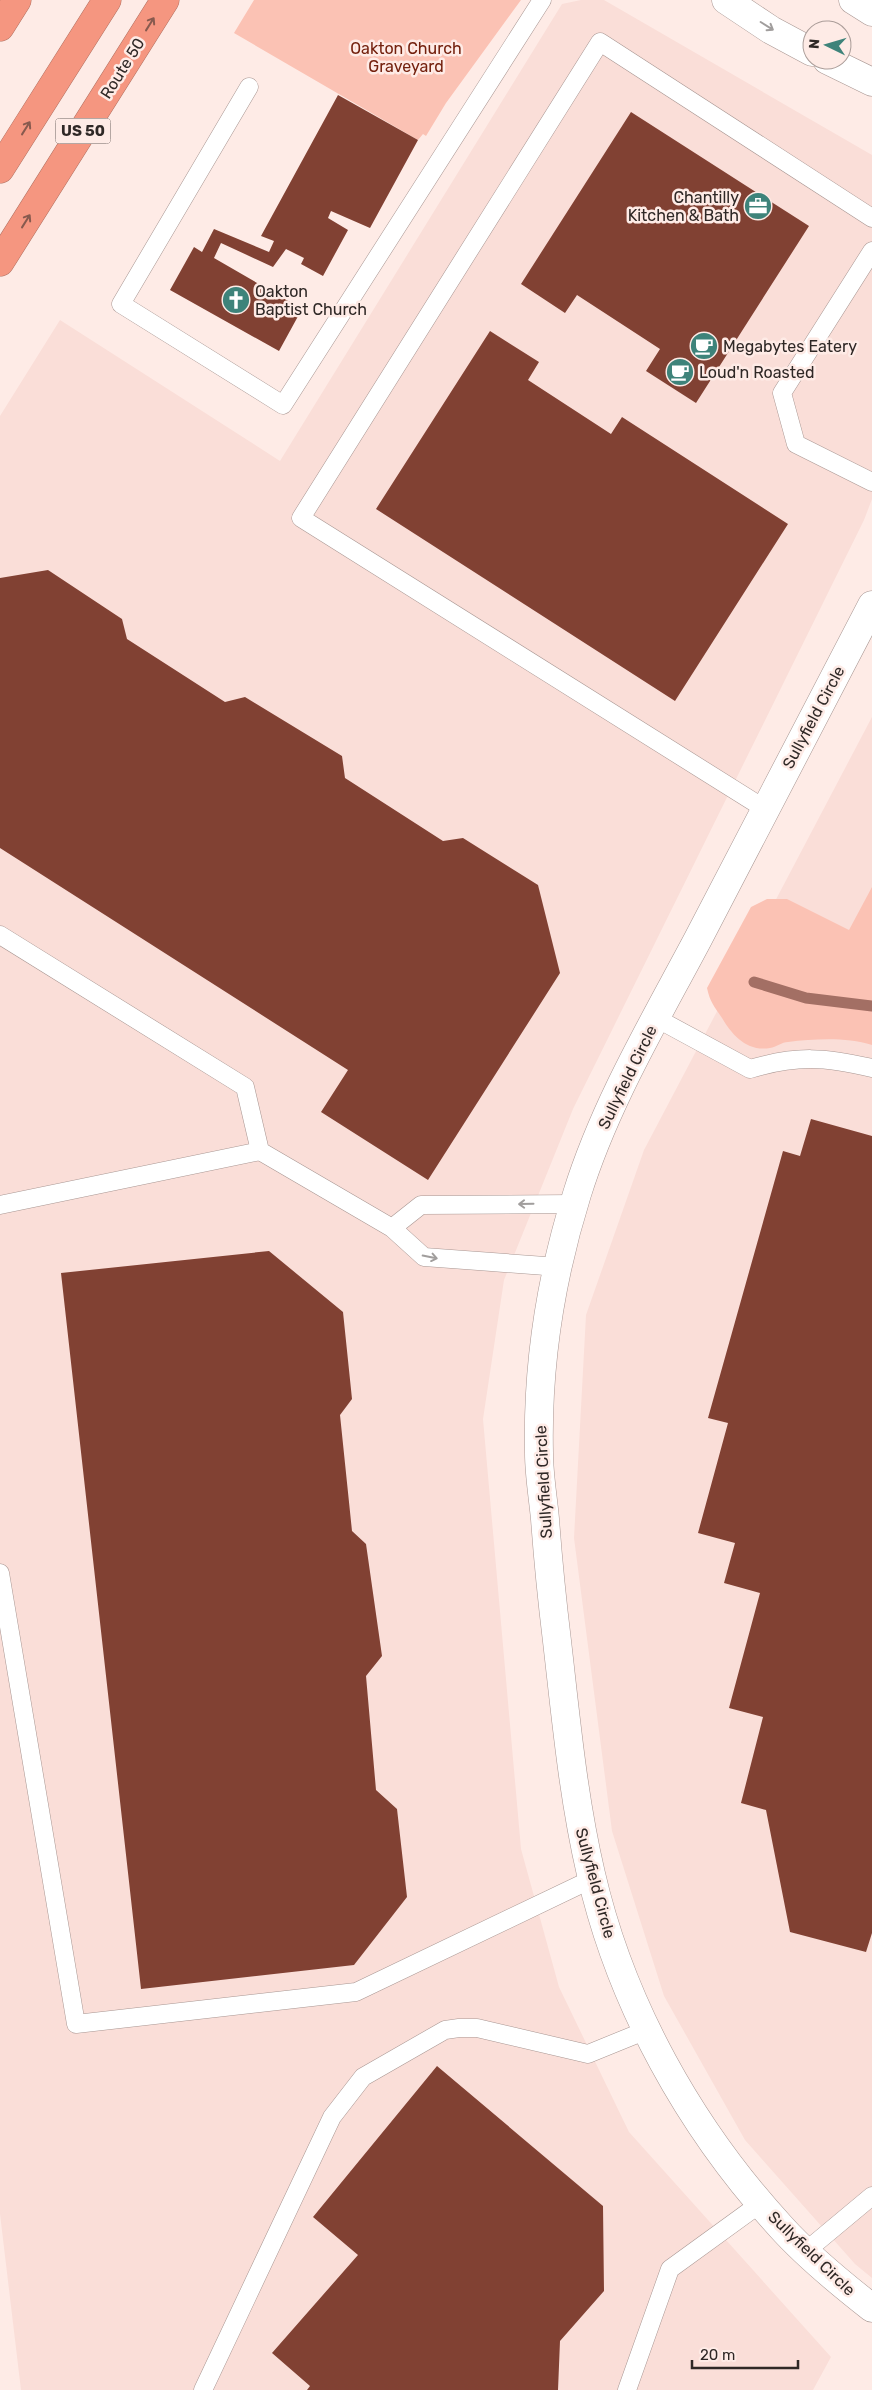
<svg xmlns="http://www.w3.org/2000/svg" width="872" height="2390" font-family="Rubik,sans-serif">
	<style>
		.built { fill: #faded8 }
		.green { fill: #fbc2b4 }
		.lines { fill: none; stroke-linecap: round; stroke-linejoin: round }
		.stream { stroke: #a36f64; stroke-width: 11 }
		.building { fill: #814133 }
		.lane-casing { stroke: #a89692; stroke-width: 19 }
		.secondary-casing { stroke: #a89692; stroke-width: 29 }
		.highway-casing { stroke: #b07060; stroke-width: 29 }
		.lane { stroke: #fff; stroke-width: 18 }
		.secondary { stroke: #fff; stroke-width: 28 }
		.highway { stroke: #f59680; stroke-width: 28 }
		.oneway { stroke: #885a4e }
		.oneway2 { stroke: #a19e9d }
		.labels { text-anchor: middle; stroke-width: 5; stroke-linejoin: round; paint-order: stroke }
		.shield { fill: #feebe6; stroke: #6d6260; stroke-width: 1 }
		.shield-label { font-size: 15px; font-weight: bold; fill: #2f2826 }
		.park-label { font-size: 16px; fill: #74210e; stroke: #feebe6 }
		.street-label { font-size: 16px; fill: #2f2826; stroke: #feebe6 }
		.poi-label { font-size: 16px; fill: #2f2826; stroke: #feebe6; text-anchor: start }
	</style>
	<rect width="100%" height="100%" fill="#feebe6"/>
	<path class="built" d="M581,0H604L872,155V499L864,520L573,1109L504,1280L483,1419L521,1849L559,1987L629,2132L831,2357L813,2390H21L0,2214V416L60,320L280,461L562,4Z
		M872,717V2278L855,2264L745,2140L664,1996L612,1831L574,1538L586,1315L644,1150Z"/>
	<path class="green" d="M254,0H521L446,103L426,136L423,134L418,140L234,33Z
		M872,887V1045C846,1037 815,1039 788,1042C782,1042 776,1047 770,1048C747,1052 732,1035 722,1018C714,1006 710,1002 707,988L751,907L767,899H787L849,930Z"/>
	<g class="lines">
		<path class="stream" d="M754,982L806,998L872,1006"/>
	</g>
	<path class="building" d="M338,95L418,140L370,228L331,211L328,218L348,230L323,276L301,264L304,258L286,249L273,267L221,243L214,258L302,309L279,351L170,290L194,247L202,252L214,229L269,252L274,241L261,236Z
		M631,112L809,226L696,403L646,371L660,349L577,295L565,313L521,284Z
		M490,331L539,362L528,380L611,434L622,417L788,524L675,701L376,509Z
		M48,570L122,619L127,639L225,702L245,697L342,756L345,778L443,841L463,838L538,885L560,973L428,1180L321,1112L348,1070L0,848V578Z
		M811,1119L872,1136V1933L866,1952L790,1932L766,1810L741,1803L763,1717L729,1708L760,1593L724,1583L735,1543L698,1533L728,1423L708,1418L783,1151L800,1156Z
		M269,1251L343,1312L352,1399L340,1415L352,1531L366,1544L382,1656L366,1676L376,1790L397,1809L407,1897L354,1965L141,1989L61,1273Z
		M437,2066L603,2206L604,2291L560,2341L558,2390H307L310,2386L272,2353L358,2255L313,2217Z"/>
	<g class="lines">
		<defs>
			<path id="lane" d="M249,87L121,304L283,405L542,0
				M872,251L782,393L796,444L872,482
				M765,809L301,518L600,42L872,218
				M0,935L245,1087L260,1151
				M656,1018L750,1069C797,1055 825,1057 872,1068
				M0,1205L260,1151L392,1228L424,1257L559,1267
				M392,1228L421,1205L575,1204
				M0,1573L76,2024L356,1992L592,1879
				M806,2251L872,2196
				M203,2390L332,2117L363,2077L445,2030L459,2028H477L588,2054L647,2030
				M627,2390L670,2269L761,2203"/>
			<path id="secondary" d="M726,0L771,30L812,52
				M853,0L872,12
				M827,60L872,82
				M872,605C814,716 756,828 698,939C654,1022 605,1104 577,1194C551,1277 537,1366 539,1453C539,1475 543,1497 545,1519C548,1560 552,1600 557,1641C566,1719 573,1797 591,1874C621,2004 690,2128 781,2227C808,2257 840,2283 872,2308"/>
			<path id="highway" d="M0,27L17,0
				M0,169L107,0
				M0,262L165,0"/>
		</defs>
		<use href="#lane" class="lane-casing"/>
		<use href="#secondary" class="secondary-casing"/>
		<use href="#highway" class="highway-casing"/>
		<use href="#lane" class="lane"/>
		<use href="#secondary" class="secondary"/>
		<use href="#highway" class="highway"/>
	</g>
	<defs><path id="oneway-shaft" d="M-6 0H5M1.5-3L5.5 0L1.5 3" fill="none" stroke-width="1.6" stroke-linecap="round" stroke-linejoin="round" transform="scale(1.25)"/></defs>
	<g class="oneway">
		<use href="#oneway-shaft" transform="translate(150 24) rotate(-58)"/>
		<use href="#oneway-shaft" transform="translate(26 128) rotate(-58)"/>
		<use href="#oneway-shaft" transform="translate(26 221) rotate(-58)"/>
	</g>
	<g class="oneway2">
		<use href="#oneway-shaft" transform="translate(767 26) rotate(32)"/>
		<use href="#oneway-shaft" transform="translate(526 1204) rotate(179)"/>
		<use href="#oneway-shaft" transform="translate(430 1257) rotate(11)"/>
	</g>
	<defs>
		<symbol id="office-disc" viewBox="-11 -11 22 22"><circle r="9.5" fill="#3e837a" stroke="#feebe6"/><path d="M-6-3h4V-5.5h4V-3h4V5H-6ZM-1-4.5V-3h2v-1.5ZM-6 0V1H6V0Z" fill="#fff"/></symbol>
		<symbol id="church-disc" viewBox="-11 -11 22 22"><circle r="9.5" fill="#3e837a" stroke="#feebe6"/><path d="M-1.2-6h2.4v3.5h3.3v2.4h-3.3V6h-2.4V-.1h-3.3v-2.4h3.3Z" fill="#fff"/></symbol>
		<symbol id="cafe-disc" viewBox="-11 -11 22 22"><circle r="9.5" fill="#3e837a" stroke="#feebe6"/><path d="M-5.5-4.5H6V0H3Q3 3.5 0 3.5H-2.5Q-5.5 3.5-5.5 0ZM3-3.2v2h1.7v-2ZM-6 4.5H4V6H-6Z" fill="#fff"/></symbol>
	</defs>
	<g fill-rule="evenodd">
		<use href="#office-disc" x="742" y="190" width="32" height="32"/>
		<use href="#church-disc" x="220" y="284" width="32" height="32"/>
		<use href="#cafe-disc" x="688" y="330" width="32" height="32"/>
		<use href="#cafe-disc" x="664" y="356" width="32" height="32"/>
	</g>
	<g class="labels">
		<rect class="shield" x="55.5" y="118.5" width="55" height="25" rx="4"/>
		<g class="shield-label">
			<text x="83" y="136">US 50</text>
		</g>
		<g class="park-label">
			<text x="406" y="54">Oakton Church<tspan x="406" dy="18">Graveyard</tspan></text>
		</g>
		<g class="street-label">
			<text transform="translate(122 68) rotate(-58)" y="6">Route 50</text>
			<text transform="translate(813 717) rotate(-62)" y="6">Sullyfield Circle</text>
			<text transform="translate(627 1077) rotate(-64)" y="6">Sullyfield Circle</text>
			<text transform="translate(543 1482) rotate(-93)" y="6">Sullyfield Circle</text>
			<text transform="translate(596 1883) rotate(75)" y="6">Sullyfield Circle</text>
			<text transform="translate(812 2253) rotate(44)" y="6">Sullyfield Circle</text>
		</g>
		<g class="poi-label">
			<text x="739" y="203" text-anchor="end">Chantilly<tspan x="739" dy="18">Kitchen &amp; Bath</tspan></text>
			<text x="255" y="297">Oakton<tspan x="255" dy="18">Baptist Church</tspan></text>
			<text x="723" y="352">Megabytes Eatery</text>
			<text x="699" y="378">Loud'n Roasted</text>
		</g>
	</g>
	<g transform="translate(827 45) rotate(275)"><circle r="24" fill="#feebe6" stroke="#ab9d99"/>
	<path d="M0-4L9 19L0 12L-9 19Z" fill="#3e837a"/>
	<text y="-8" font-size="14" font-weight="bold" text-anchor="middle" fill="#2f2826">N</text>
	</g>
	<path d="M692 2360v8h106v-8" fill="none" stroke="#2f2826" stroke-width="2.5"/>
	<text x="700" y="2360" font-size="15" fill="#2f2826" stroke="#feebe6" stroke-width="4" paint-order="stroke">20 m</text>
</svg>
